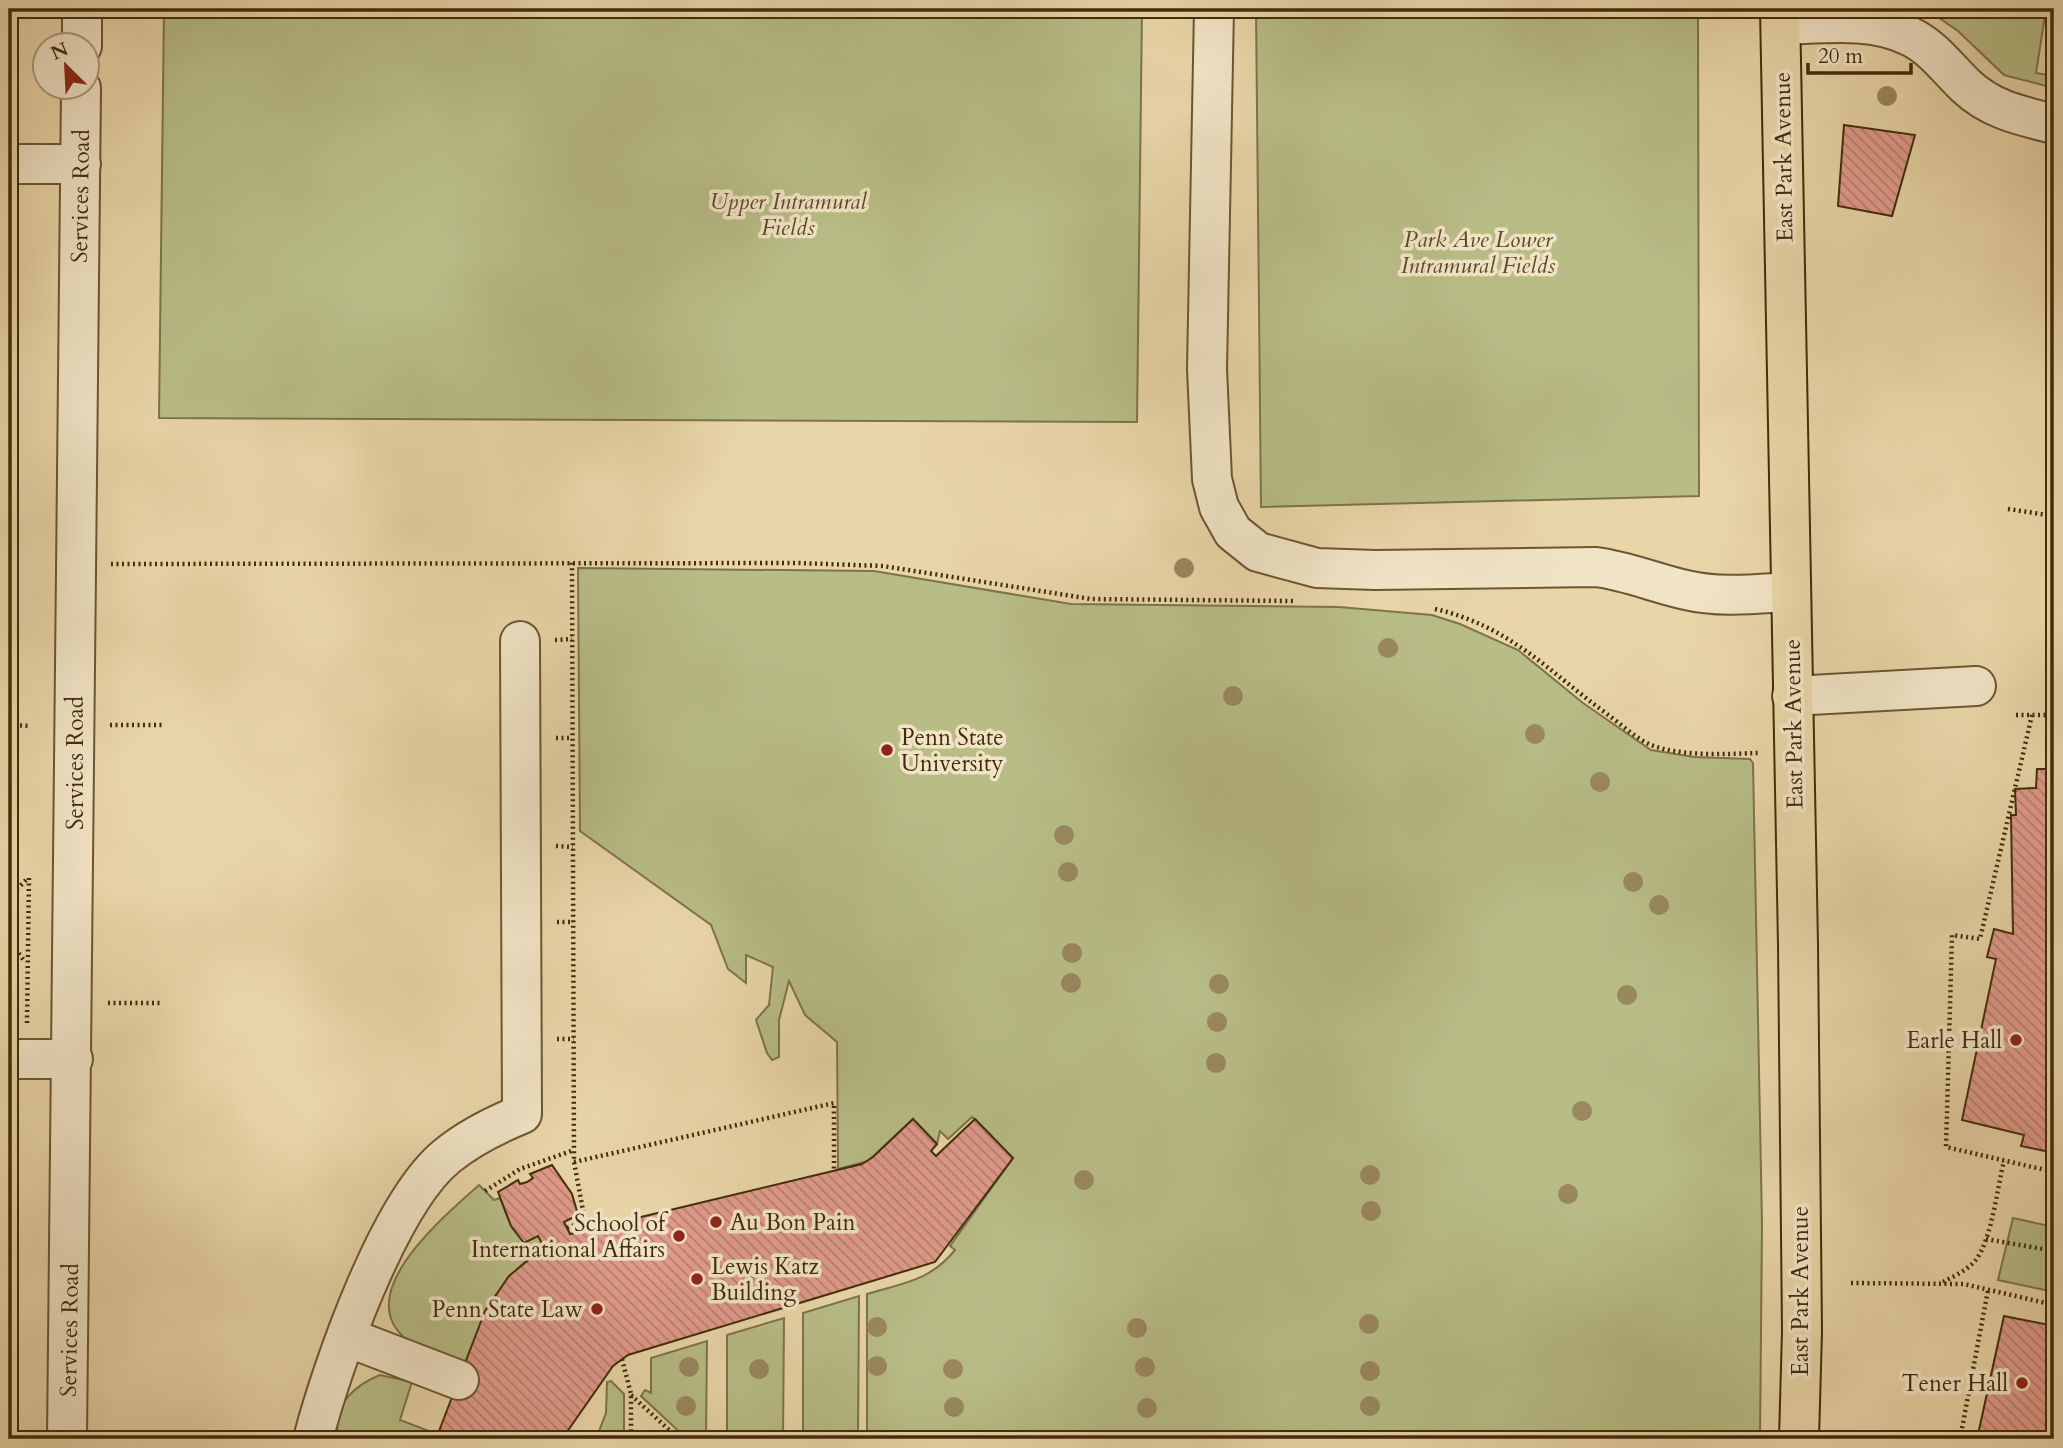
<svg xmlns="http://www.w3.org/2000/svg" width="2063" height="1448" font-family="Cardo,serif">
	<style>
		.green { fill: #b8bd86; stroke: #7d7448; stroke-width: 2 }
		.building { fill: url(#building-back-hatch); stroke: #422c0b; stroke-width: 2 }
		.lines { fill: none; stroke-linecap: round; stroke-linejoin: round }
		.minor-casing { stroke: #6c5632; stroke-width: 42 }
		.major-casing { stroke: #422c0b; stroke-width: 42 }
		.path { stroke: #422c0b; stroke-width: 4.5; stroke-dasharray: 2 3.5; stroke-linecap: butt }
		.minor { stroke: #f1e4c6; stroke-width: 38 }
		.major { stroke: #e9d6a8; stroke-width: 38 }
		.tree { fill: #9a885f }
		.poi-dot { fill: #8f2418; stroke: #f1e4c6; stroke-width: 2.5 }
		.labels { text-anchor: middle; stroke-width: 7; stroke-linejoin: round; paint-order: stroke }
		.street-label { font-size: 23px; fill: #422c0b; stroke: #f1e4c6 }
		.park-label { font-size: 23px; font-style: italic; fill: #5a4924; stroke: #f1e4c6 }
		.poi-label { font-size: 23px; fill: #422c0b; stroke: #f1e4c6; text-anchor: end }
	</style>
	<defs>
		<pattern id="building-back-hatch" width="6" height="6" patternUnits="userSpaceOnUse" patternTransform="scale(1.75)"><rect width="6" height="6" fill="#e19b8b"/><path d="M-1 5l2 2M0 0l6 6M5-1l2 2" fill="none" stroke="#b87f70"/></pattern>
	</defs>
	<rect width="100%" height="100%" fill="#e9d6a8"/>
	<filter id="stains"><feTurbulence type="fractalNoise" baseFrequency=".00286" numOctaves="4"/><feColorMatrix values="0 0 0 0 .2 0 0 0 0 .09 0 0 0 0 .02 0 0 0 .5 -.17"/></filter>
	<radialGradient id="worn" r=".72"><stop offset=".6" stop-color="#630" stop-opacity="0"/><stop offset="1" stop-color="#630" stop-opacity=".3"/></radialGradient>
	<path class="green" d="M164,9H1142L1137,422L159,418Z
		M1256,9H1698L1699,496L1261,507Z
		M1926,9H2046L2036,73L2054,76V88L2004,75L1958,31Z
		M578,568L874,571L1071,604L1339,607L1432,615L1460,624L1518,650L1583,703L1651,750L1694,757L1750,759L1753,763L1762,1224L1760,1439H867V1294C903,1283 930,1281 955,1250L950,1246L1013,1158L972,1117L948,1139L940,1131L937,1144L913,1119L868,1161L838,1169L837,1042L805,1015L789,981L779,1020V1057L772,1060L767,1053L756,1020L769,1005L773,967L746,955V983L728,969L711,925L580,831Z
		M479,1185L494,1200L500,1198L511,1226L524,1242L538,1236L544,1247C500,1276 483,1316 465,1364C447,1357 420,1352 406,1339C350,1293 446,1215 479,1185Z
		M2013,1218L2054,1227V1292L1998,1280Z
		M859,1296L858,1439H803V1313Z
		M784,1318L783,1439H727V1335Z
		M707,1341L706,1439H687L641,1396L645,1390L651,1393V1358Z
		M380,1375L412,1382L400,1420L429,1431L426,1439H345L338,1433C332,1404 357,1384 380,1375Z
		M611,1381L624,1394V1439H596L606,1413L607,1382Z"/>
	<path class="building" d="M1844,125L1915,135L1892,216L1838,206Z
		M2037,769H2054V1153L2021,1146L2024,1135L1962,1120L1996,959L1987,957L1994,929L2013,934L2011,815H2016L2015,789L2036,788Z
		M913,1119L937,1144L931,1151L936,1156L975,1119L1013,1158L935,1262L628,1355L613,1366L562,1439H436L485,1311L509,1276L544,1247L538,1236L524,1243L511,1226L498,1192L518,1180L520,1184L527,1182L533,1178L530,1174L552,1165L572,1194L578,1215L564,1222L570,1234L862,1164L873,1157Z
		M2004,1316L2054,1326V1439H1977Z"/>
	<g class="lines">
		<defs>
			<path id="minor" d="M1214,9L1207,369L1212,479L1219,507L1233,532L1258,552L1317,568L1375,570L1596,567C1627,571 1655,583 1686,590C1719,598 1755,594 1789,592
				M1781,25C1822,24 1871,17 1909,36C1933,47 1947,68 1966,86C1991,110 2022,116 2054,124
				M82,46V9
				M9,164H81
				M1792,696L1976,686
				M9,1059H73
				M347,1337L459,1380
				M67,1439L81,88
				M313,1439C332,1366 389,1203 447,1156C470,1137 495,1125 522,1114L520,641"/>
			<path id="major" d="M1780,9L1798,945L1802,1331L1799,1439"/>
		</defs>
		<use href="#minor" class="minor-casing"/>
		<use href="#major" class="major-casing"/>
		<path class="path" d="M2008,509L2054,516
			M111,564L798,563L883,566L1091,599L1293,601
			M1435,609C1510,626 1548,671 1607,714C1621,724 1635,738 1651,745C1683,757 1724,754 1758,753
			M555,640L572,639
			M2016,715H2054
			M2032,715L1980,939L1952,935L1946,1147L2054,1172
			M9,725L30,726
			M110,725H163
			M556,738H572
			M556,846L573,847
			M9,897L28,878
			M557,922H573
			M9,940L25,962
			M108,1003H163
			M27,1023L29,877
			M557,1039H574
			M574,1162L834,1103V1170
			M485,1191L520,1169L574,1150
			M567,1228L585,1221L574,1162L572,562
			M1986,1239L2054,1251
			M1943,1282C1954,1276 1966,1271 1975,1261C1992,1240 1997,1188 2004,1161
			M1851,1283L1964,1284L2054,1305
			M622,1359L631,1394V1439
			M631,1395L679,1439
			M1960,1439L1988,1290"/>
		<use href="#minor" class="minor"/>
		<use href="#major" class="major"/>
	</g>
	<g class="tree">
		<circle cx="1887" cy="96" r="10"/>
		<circle cx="1184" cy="568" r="10"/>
		<circle cx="1388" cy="648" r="10"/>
		<circle cx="1233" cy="696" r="10"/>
		<circle cx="1535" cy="734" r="10"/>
		<circle cx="1600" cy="782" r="10"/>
		<circle cx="1064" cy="835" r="10"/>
		<circle cx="1068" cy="872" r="10"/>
		<circle cx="1633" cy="882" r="10"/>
		<circle cx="1659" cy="905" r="10"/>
		<circle cx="1072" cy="953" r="10"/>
		<circle cx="1071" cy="983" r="10"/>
		<circle cx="1219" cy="984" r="10"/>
		<circle cx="1627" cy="995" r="10"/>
		<circle cx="1217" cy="1022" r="10"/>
		<circle cx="1216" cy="1063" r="10"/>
		<circle cx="1582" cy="1111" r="10"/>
		<circle cx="1370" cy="1175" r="10"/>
		<circle cx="1084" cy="1180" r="10"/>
		<circle cx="1568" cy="1194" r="10"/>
		<circle cx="1371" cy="1211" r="10"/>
		<circle cx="1369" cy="1324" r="10"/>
		<circle cx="877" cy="1327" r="10"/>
		<circle cx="1137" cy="1328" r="10"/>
		<circle cx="877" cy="1366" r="10"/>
		<circle cx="689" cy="1367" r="10"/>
		<circle cx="1145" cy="1367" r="10"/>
		<circle cx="759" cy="1369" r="10"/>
		<circle cx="953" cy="1369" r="10"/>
		<circle cx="1370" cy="1371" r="10"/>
		<circle cx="686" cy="1406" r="10"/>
		<circle cx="1370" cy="1406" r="10"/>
		<circle cx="954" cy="1407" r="10"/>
		<circle cx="1147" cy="1408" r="10"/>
	</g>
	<g class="poi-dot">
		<circle cx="887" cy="750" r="7"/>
		<circle cx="2016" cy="1040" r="7"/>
		<circle cx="716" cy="1222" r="7"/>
		<circle cx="679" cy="1236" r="7"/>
		<circle cx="697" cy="1279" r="7"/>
		<circle cx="597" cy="1309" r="7"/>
		<circle cx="2022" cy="1383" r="7"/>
	</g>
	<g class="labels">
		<g class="street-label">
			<text transform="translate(1783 157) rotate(-91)" y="8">East Park Avenue</text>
			<text transform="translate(80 196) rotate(-89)" y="8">Services Road</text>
			<text transform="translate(1793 724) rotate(-91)" y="8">East Park Avenue</text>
			<text transform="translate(75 763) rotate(-90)" y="8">Services Road</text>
			<text transform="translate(1800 1291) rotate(-90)" y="8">East Park Avenue</text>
			<text transform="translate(69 1330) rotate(-89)" y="8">Services Road</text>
		</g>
		<g class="park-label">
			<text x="788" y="209">Upper Intramural<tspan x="788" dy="26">Fields</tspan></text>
			<text x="1478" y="247">Park Ave Lower<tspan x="1478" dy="26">Intramural Fields</tspan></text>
		</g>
		<g class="poi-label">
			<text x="901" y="745" text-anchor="start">Penn State<tspan x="901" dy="26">University</tspan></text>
			<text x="2002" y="1048">Earle Hall</text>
			<text x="730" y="1230" text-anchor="start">Au Bon Pain</text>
			<text x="665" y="1231">School of<tspan x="665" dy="26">International Affairs</tspan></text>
			<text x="711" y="1274" text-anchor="start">Lewis Katz<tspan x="711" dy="26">Building</tspan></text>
			<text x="583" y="1317">Penn State Law</text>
			<text x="2008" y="1391">Tener Hall</text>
		</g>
	</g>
	<rect width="2063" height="1448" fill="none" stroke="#e9d6a8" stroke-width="35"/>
	<rect x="10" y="10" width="2042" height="1427" fill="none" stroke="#422c0b" stroke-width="3.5"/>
	<rect x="18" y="18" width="2028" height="1413" fill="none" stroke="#422c0b" stroke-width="2"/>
	<g transform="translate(66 66) rotate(336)"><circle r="33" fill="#f1e4c6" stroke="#ab9a7b" stroke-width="2"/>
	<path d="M0-5L12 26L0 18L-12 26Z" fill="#8f2418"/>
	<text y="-10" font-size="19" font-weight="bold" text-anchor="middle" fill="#422c0b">N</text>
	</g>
	<path d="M1808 63v10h103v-10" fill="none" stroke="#422c0b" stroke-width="3.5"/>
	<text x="1818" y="63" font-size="21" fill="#422c0b" stroke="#f1e4c6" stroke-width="5" paint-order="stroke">20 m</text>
	<rect width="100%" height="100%" filter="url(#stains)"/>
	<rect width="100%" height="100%" fill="url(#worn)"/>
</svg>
